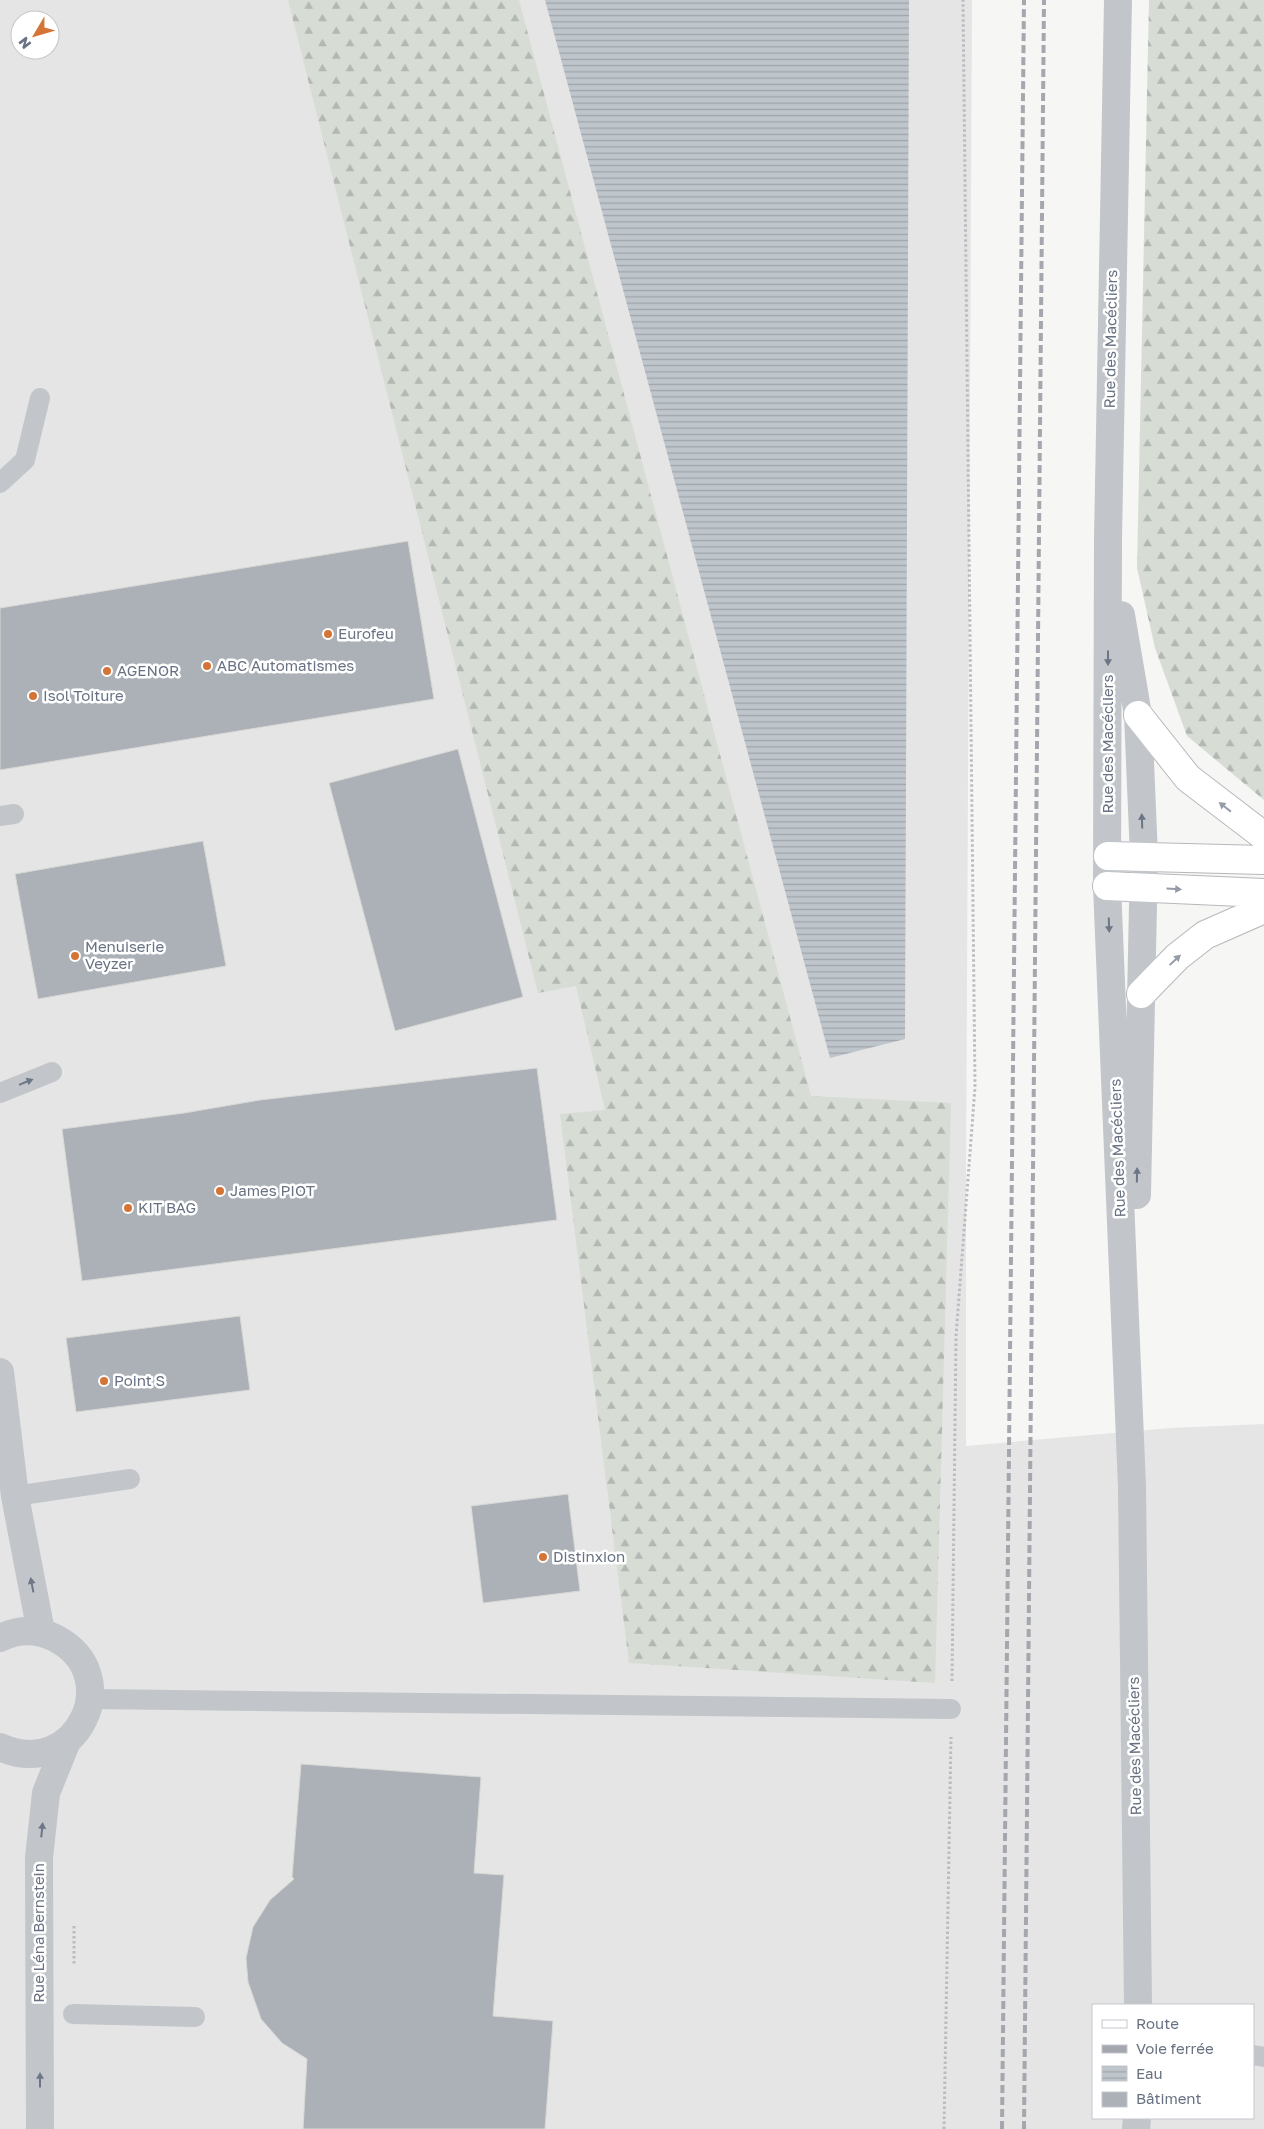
<svg xmlns="http://www.w3.org/2000/svg" width="1264" height="2129" font-family="'Golos Text',sans-serif">
	<style>
		.built { fill: #e4e5e4; fill-rule: evenodd }
		.forest { fill: url(#forest-firs) }
		.water { fill: url(#water-rules) }
		.building { fill: #acb1b7; stroke: #d8d8d6 }
		.lines { fill: none; stroke-linecap: round; stroke-linejoin: round }
		.primary-casing { stroke: #b6b8bc; stroke-width: 30 }
		.path { stroke: #babcbf; stroke-width: 3; stroke-dasharray: 2.5 2.5; stroke-linecap: butt }
		.service { stroke: #c2c5c9; stroke-width: 20 }
		.minor { stroke: #c2c5c9; stroke-width: 28 }
		.tertiary { stroke: #c2c5c9; stroke-width: 28 }
		.primary { stroke: #fff; stroke-width: 28 }
		.rail { stroke: #a4a7ad; stroke-width: 4; stroke-dasharray: 8 4; stroke-linecap: butt }
		.oneway { fill: #6c7686 }
		.oneway2 { fill: #959ca8 }
		.poi-dot { fill: #d47436; stroke: #fff; stroke-width: 2 }
		.labels { text-anchor: middle; stroke-width: 5; stroke-linejoin: round; paint-order: stroke }
		.street-label { font-size: 15px; fill: #687282; stroke: #fff }
		.poi-label { font-size: 15px; fill: #687282; stroke: #fff; text-anchor: start }
	</style>
	<defs>
		<pattern id="forest-firs" width="22" height="20" patternUnits="userSpaceOnUse" patternTransform="scale(1.25)"><rect width="22" height="20" fill="#d7ddd5"/><path d="M5 1l3.5 6h-7zM16 11l3.5 6h-7z" fill="#b2b8b2"/></pattern>
		<pattern id="water-rules" width="6" height="5" patternUnits="userSpaceOnUse" patternTransform="scale(1.25)"><rect width="6" height="5" fill="#bec5cb"/><path d="M0 2.5h6" fill="none" stroke="#9ea4aa"/></pattern>
	</defs>
	<rect width="100%" height="100%" fill="#f6f6f4"/>
	<path class="built" d="M0,0H972L966,1169V1446L1171,1428L1264,1424V2129H0ZM20,20H50V50H20ZM1093,2005H1253V2118H1093Z"/>
	<path class="forest" d="M288,0H519L811,1096L951,1103L935,1683L629,1663L560,1114L605,1110L576,986L538,993Z
		M1149,0H1264V800L1187,736L1155,648L1137,568Z"/>
	<path class="water" d="M545,0H909L905,1039L830,1058Z"/>
	<path class="building" d="M408,541L434,699L0,770V608Z
		M458,749L523,997L395,1031L329,783Z
		M203,841L226,966L38,999L15,874Z
		M537,1068L557,1220L82,1281L62,1129L184,1113L260,1100Z
		M240,1316L250,1390L76,1412L66,1338Z
		M568,1494L580,1591L483,1603L471,1506Z
		M301,1764L481,1777L474,1873L504,1875L493,2016L553,2021L545,2129H303L307,2059L282,2043L261,2019L248,1982L246,1958L253,1927L270,1900L294,1879L292,1877Z"/>
	<g class="lines">
		<defs>
			<path id="primary" d="M1138,715L1188,778L1264,836
				M1108,856L1264,860
				M1107,886L1264,893
				M1141,994L1177,957L1205,935L1264,909"/>
		</defs>
		<use href="#primary" class="primary-casing"/>
		<path class="path" d="M952,1681L956,1336L975,1087L963,0
			M74,1926V1965
			M944,2129L951,1737"/>
		<path class="service" d="M0,483L25,460L40,398
			M0,816L14,814
			M0,1093L52,1072
			M15,1496L130,1479
			M90,1699L951,1709
			M73,2014L195,2017
			M1253,2055L1264,2057"/>
		<path class="minor" d="M0,1372L15,1496L41,1632
			M0,1638C18,1629 37,1629 55,1638C128,1675 76,1782 0,1747
			M40,2129L39,1858L46,1793L67,1741"/>
		<path class="tertiary" d="M1118,0L1108,539L1107,886L1132,1487L1138,2005
			M1121,615L1138,715L1144,856L1137,1195
			M1136,2129L1137,2118"/>
		<use href="#primary" class="primary"/>
		<path class="rail" d="M1002,2129L1024,0
			M1024,2129L1044,0"/>
	</g>
	<defs><path id="oneway-solid" d="M-6-.8H1V-3.2L6.5 0L1 3.2V.8H-6Z" transform="scale(1.25)"/></defs>
	<g class="oneway">
		<use href="#oneway-solid" transform="translate(1108 658) rotate(90)"/>
		<use href="#oneway-solid" transform="translate(1142 821) rotate(-92)"/>
		<use href="#oneway-solid" transform="translate(1109 925) rotate(88)"/>
		<use href="#oneway-solid" transform="translate(26 1082) rotate(-22)"/>
		<use href="#oneway-solid" transform="translate(1137 1175) rotate(-89)"/>
		<use href="#oneway-solid" transform="translate(32 1585) rotate(-101)"/>
		<use href="#oneway-solid" transform="translate(42 1830) rotate(-84)"/>
		<use href="#oneway-solid" transform="translate(40 2080) rotate(-90)"/>
	</g>
	<g class="oneway2">
		<use href="#oneway-solid" transform="translate(1225 807) rotate(-142)"/>
		<use href="#oneway-solid" transform="translate(1174 889) rotate(3)"/>
		<use href="#oneway-solid" transform="translate(1175 960) rotate(-43)"/>
	</g>
	<g class="poi-dot">
		<circle cx="328" cy="634" r="5"/>
		<circle cx="207" cy="666" r="5"/>
		<circle cx="107" cy="671" r="5"/>
		<circle cx="33" cy="696" r="5"/>
		<circle cx="75" cy="956" r="5"/>
		<circle cx="220" cy="1191" r="5"/>
		<circle cx="128" cy="1208" r="5"/>
		<circle cx="104" cy="1381" r="5"/>
		<circle cx="543" cy="1557" r="5"/>
	</g>
	<g class="labels">
		<g class="street-label">
			<text transform="translate(1111 339) rotate(-89)" y="5">Rue des Macécliers</text>
			<text transform="translate(1108 744) rotate(-90)" y="5">Rue des Macécliers</text>
			<text transform="translate(1118 1148) rotate(-92)" y="5">Rue des Macécliers</text>
			<text transform="translate(1135 1746) rotate(-91)" y="5">Rue des Macécliers</text>
			<text transform="translate(39 1933) rotate(-90)" y="5">Rue Léna Bernstein</text>
		</g>
		<g class="poi-label">
			<text x="338" y="639">Eurofeu</text>
			<text x="217" y="671">ABC Automatismes</text>
			<text x="117" y="676">AGENOR</text>
			<text x="43" y="701">Isol Toiture</text>
			<text x="85" y="952">Menuiserie<tspan x="85" dy="17">Veyzer</tspan></text>
			<text x="230" y="1196">James PIOT</text>
			<text x="138" y="1213">KIT BAG</text>
			<text x="114" y="1386">Point S</text>
			<text x="553" y="1562">Distinxion</text>
		</g>
	</g>
	<rect x="1092" y="2004" width="162" height="115" fill="#ffffff" stroke="#c3c7cd"/>
	<rect x="1102" y="2020" width="25" height="8" fill="#ffffff" stroke="#c3c7cd"/>
	<text x="1136" y="2029" font-size="15" fill="#687282">Route</text>
	<rect x="1102" y="2045" width="25" height="8" fill="#a4a7ad" stroke="#c3c7cd"/>
	<text x="1136" y="2054" font-size="15" fill="#687282">Voie ferrée</text>
	<rect x="1102" y="2066" width="25" height="15" fill="url(#water-rules)" stroke="#c3c7cd"/>
	<text x="1136" y="2079" font-size="15" fill="#687282">Eau</text>
	<rect x="1102" y="2092" width="25" height="15" fill="#acb1b7" stroke="#c3c7cd"/>
	<text x="1136" y="2104" font-size="15" fill="#687282">Bâtiment</text>
	<g transform="translate(35 35) rotate(232)"><circle r="24" fill="#ffffff" stroke="#c3c7cd"/>
	<path d="M0-4L9 19L0 12L-9 19Z" fill="#d47436"/>
	<text y="-8" font-size="14" font-weight="bold" text-anchor="middle" fill="#687282">N</text>
	</g>
</svg>
